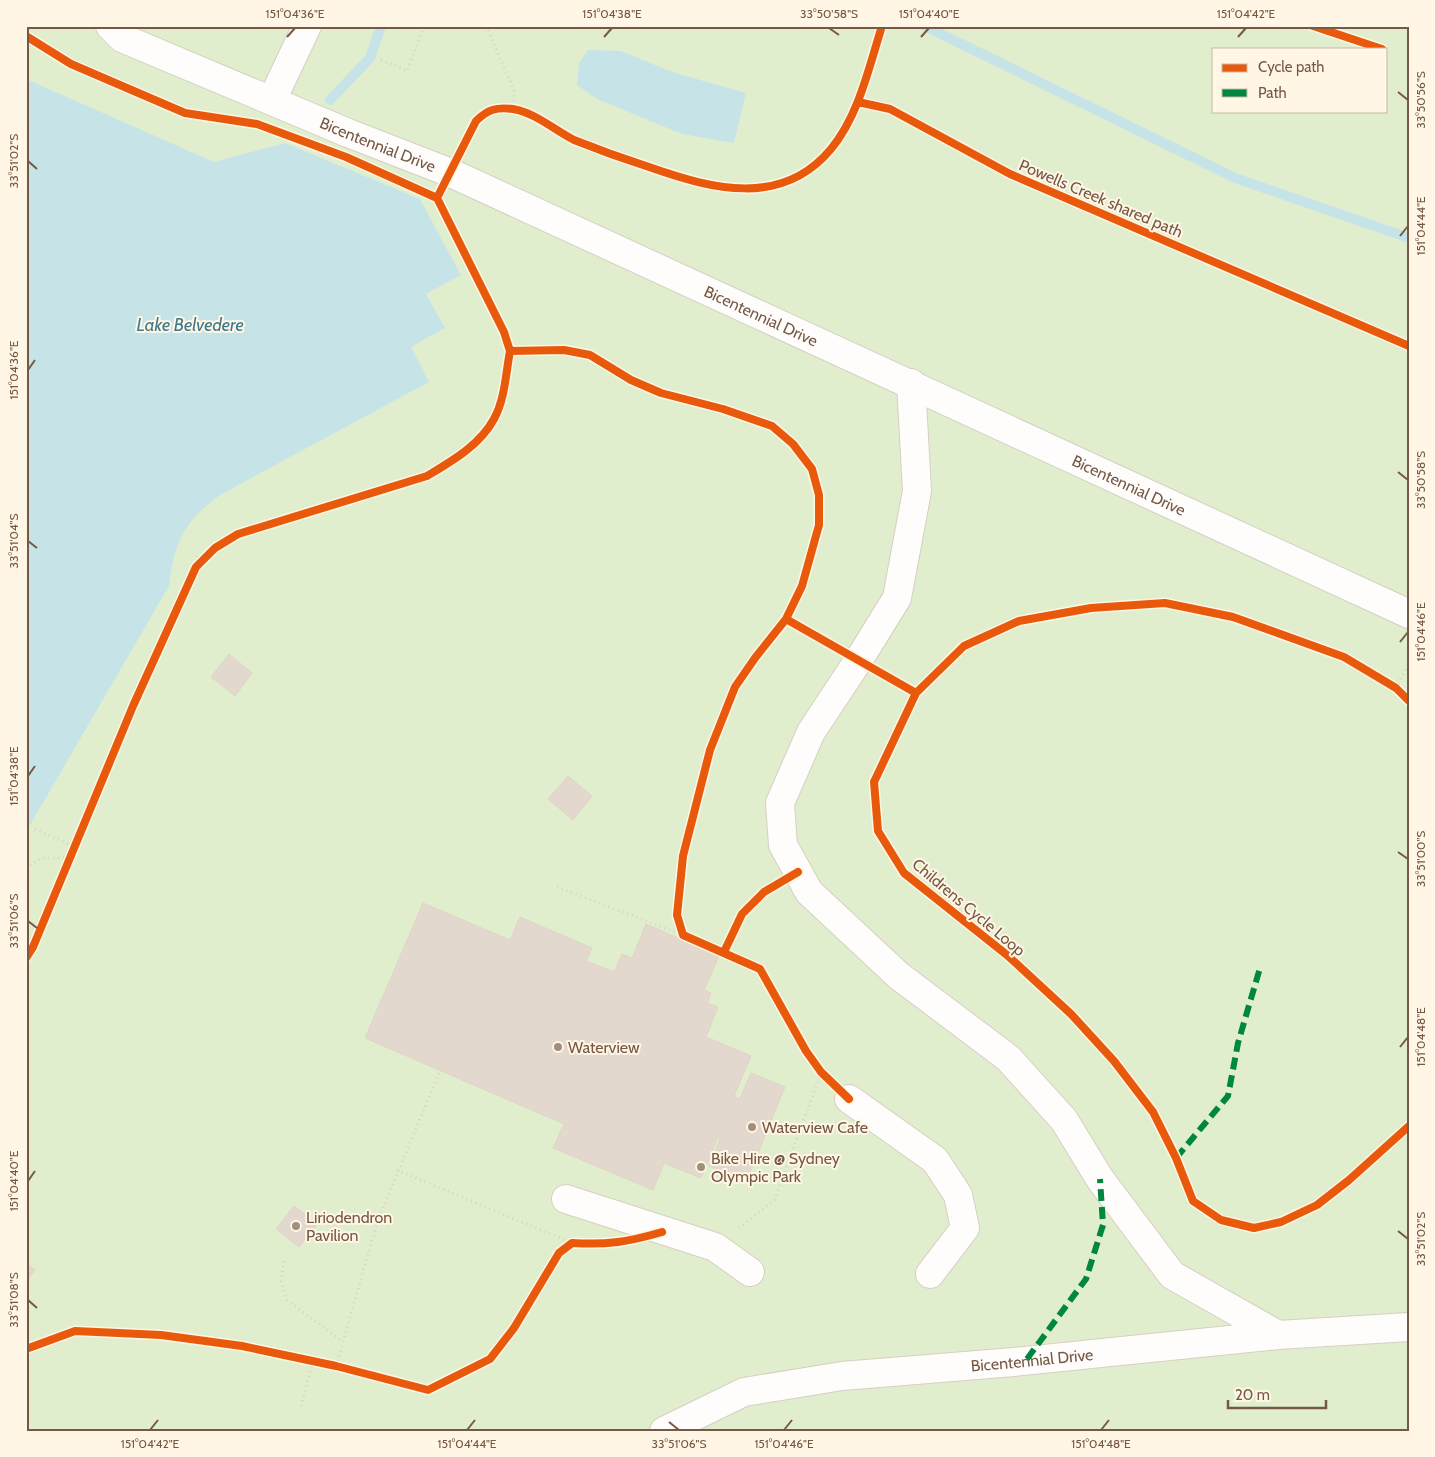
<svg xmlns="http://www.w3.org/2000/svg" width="1435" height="1457" font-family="Cabin,sans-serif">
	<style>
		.green { fill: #e0eece; fill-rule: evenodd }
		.water { fill: #c6e4e8 }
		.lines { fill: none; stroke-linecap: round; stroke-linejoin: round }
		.stream { stroke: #c6e4e8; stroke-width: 10 }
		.building { fill: #e3d8cd; stroke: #e0d4c7 }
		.minor-casing { stroke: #d8cec4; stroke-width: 30 }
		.path { stroke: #d9d1ca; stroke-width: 3; stroke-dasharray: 1 4; stroke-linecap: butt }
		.minor { stroke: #fefdfb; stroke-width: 28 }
		.quiet { stroke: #00873e; stroke-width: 6; stroke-dasharray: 12 6; stroke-linecap: butt }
		.cycleway-casing { stroke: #fff6e6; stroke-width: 11 }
		.cycleway { stroke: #e8590c; stroke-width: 8 }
		.ticks { fill: none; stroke: #765844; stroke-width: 2 }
		.poi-dot { fill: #a38e7c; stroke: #fff6e6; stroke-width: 2 }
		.labels { text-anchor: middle; stroke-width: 4; stroke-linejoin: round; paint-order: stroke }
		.street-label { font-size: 16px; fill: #765844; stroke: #fff6e6 }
		.poi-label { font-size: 16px; fill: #765844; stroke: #fff6e6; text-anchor: start }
		.water-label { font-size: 18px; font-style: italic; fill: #3c7a8b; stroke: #fff6e6 }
		.neatline { fill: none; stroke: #765844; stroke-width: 2 }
		.ticks-label { font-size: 12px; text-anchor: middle; fill: #765844 }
	</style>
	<rect width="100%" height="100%" fill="#f7f1e5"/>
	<path class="green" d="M26,26H1409V1431H26ZM1214,49H1386V111H1214Z"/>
	<path class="water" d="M588,50L621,51L672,72L746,93L734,143L682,134L597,99L577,85L579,63Z
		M26,79L214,162L285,143L420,199L461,275L426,294L445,328L411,347L429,382L220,495C184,522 174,542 169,586L26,832Z"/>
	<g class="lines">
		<path class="stream" d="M925,26L1235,178L1409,238
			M330,100L370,58L381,26"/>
	</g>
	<path class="building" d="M229,654L252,673L235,696L211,677Z
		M568,776L592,796L573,820L548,799Z
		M423,903L510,940L520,917L592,948L586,961L614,972L622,954L632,958L646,924L719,956L704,990L711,993L707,1003L718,1007L706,1037L751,1056L734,1096L740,1099L751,1073L785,1087L746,1182L709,1166L720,1139L718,1137L701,1178L664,1163L653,1190L553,1148L564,1124L365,1038Z
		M294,1206L317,1224L299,1247L276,1229Z
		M26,1263L35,1270L26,1282Z"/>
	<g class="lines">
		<defs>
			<g id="minor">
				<path id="s1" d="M110,26L122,38L348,133L451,173L1409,614"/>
				<path d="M272,100L307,26"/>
				<path d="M911,383L917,491L897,598L858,661L811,732L780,803L783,845L809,892L899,976L1008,1058L1064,1120L1100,1179L1172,1275L1278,1335"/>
				<path d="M849,1099L935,1160L958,1195L965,1228L930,1274"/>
				<path d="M566,1199L715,1247L750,1272"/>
				<path id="s2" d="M664,1431L744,1392L842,1376L1014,1362L1278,1335L1409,1327"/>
			</g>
		</defs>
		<use href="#minor" class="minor-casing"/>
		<path class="path" d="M486,26L514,90V109
			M381,60L407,71L424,26
			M196,567L198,552
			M1396,688L1409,663
			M35,829L75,847
			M26,868L40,859L71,857
			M557,887L683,935
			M397,1170L572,1243
			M739,1228L775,1199L821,1072
			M284,1261L281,1281L287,1300L342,1341
			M336,1366L378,1220L440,1071
			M301,1406L313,1361"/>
		<use href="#minor" class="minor"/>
		<path class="quiet" d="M1176,1158L1228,1096L1238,1043L1260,968
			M1027,1359L1086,1279L1103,1225L1100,1179"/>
		<defs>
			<path id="cycleway" d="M1313,26L1382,49
				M26,36L71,64L185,113L257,124L346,157L437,198L476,121C488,109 497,107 513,109C536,113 554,130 574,140C599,150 624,159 649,167C712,189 782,208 831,149C859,115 869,67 882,26
				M858,102L890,109L1010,174L1409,346
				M437,198L504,332L510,351L564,350L590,355L631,380L661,393L723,409L772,426L793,444L812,469L819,495V525L802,586L786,619L755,658L735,687L710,750L683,856L677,915L683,935L760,969L806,1051L821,1072L849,1099
				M786,619L916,693
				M1409,701L1396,688L1344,657L1233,617L1165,603L1091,608L1019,621L964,646L916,693L874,782L878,831L904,873L1007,955L1071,1014L1114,1061L1153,1112L1176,1158L1193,1201L1221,1220L1254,1228L1281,1222L1317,1205L1349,1180L1409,1126
				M724,952L742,914L764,892L798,872
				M26,958L33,947L133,706L196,567L215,548L238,534L427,476C452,461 480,445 494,419C505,399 506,372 510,351
				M26,1349L75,1331L161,1335L242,1346L336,1366L428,1390L490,1359L514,1328L559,1253L572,1243C608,1245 628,1242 662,1232"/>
		</defs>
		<use href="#cycleway" class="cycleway-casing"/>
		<use href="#cycleway" class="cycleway"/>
	</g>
	<path class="ticks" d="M829,28L839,35M287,37L295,28M604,37L612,28M921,37L929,28M1238,37L1246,28M1398,92L1408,100M28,161L37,169M1400,236L1408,226M28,370L35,360M1398,472L1408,480M28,541L37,548M1400,642L1408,632M28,776L35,766M1398,852L1408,859M28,921L37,928M1400,1047L1408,1037M28,1181L35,1171M1398,1231L1408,1239M28,1300L37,1308M669,1422L679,1430M150,1430L158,1420M467,1430L475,1420M784,1430L792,1420M1101,1430L1109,1420"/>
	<g class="poi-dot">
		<circle cx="558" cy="1047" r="5"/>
		<circle cx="752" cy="1127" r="5"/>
		<circle cx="701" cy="1167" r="5"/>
		<circle cx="296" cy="1226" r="5"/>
	</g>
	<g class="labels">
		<g class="street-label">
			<text dy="6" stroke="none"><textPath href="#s1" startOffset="294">Bicentennial Drive</textPath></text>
			<text transform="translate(1101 198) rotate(23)" y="6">Powells Creek shared path</text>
			<text dy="6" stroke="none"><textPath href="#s1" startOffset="714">Bicentennial Drive</textPath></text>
			<text dy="6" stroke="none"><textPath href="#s1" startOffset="1119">Bicentennial Drive</textPath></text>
			<text transform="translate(969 907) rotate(40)" y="6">Childrens Cycle Loop</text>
			<text dy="6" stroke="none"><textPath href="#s2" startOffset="379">Bicentennial Drive</textPath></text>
		</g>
		<g class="poi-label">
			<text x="568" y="1053">Waterview</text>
			<text x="762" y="1133">Waterview Cafe</text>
			<text x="711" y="1164">Bike Hire @ Sydney<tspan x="711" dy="18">Olympic Park</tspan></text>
			<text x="306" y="1223">Liriodendron<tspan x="306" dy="18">Pavilion</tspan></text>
		</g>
		<g class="water-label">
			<text x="190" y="331">Lake Belvedere</text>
		</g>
	</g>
	<rect width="1435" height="1457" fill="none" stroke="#fff6e6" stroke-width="55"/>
	<rect x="1212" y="48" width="175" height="65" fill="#fff6e6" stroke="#c8b7a5"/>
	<rect x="1222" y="64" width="25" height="8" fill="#e8590c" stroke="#c8b7a5"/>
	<text x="1258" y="72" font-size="15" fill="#765844">Cycle path</text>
	<rect x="1222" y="89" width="25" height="8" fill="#00873e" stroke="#c8b7a5"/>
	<text x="1258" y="98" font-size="15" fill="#765844">Path</text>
	<path d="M1228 1400v8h98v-8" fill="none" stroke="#765844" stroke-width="2.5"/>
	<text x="1235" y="1400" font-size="15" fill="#765844" stroke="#fff6e6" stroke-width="4" paint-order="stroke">20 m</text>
	<rect x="28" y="28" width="1380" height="1402" class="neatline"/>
	<g class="ticks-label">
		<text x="295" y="18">151°04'36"E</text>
		<text x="612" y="18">151°04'38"E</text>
		<text x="829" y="18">33°50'58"S</text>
		<text x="929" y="18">151°04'40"E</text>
		<text x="1246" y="18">151°04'42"E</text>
		<text transform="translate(1421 100) rotate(-90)" y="4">33°50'56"S</text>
		<text transform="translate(14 161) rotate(-90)" y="4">33°51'02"S</text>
		<text transform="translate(1421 226) rotate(-90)" y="4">151°04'44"E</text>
		<text transform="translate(14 370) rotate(-90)" y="4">151°04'36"E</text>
		<text transform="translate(1421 480) rotate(-90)" y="4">33°50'58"S</text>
		<text transform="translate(14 541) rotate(-90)" y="4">33°51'04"S</text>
		<text transform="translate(1421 632) rotate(-90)" y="4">151°04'46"E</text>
		<text transform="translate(14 776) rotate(-90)" y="4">151°04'38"E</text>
		<text transform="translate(1421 859) rotate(-90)" y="4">33°51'00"S</text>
		<text transform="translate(14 921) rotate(-90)" y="4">33°51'06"S</text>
		<text transform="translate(1421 1037) rotate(-90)" y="4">151°04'48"E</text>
		<text transform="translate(14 1181) rotate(-90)" y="4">151°04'40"E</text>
		<text transform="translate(1421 1239) rotate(-90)" y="4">33°51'02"S</text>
		<text transform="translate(14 1300) rotate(-90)" y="4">33°51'08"S</text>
		<text x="150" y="1448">151°04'42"E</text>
		<text x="467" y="1448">151°04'44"E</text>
		<text x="679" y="1448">33°51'06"S</text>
		<text x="784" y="1448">151°04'46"E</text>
		<text x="1101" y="1448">151°04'48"E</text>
	</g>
</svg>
